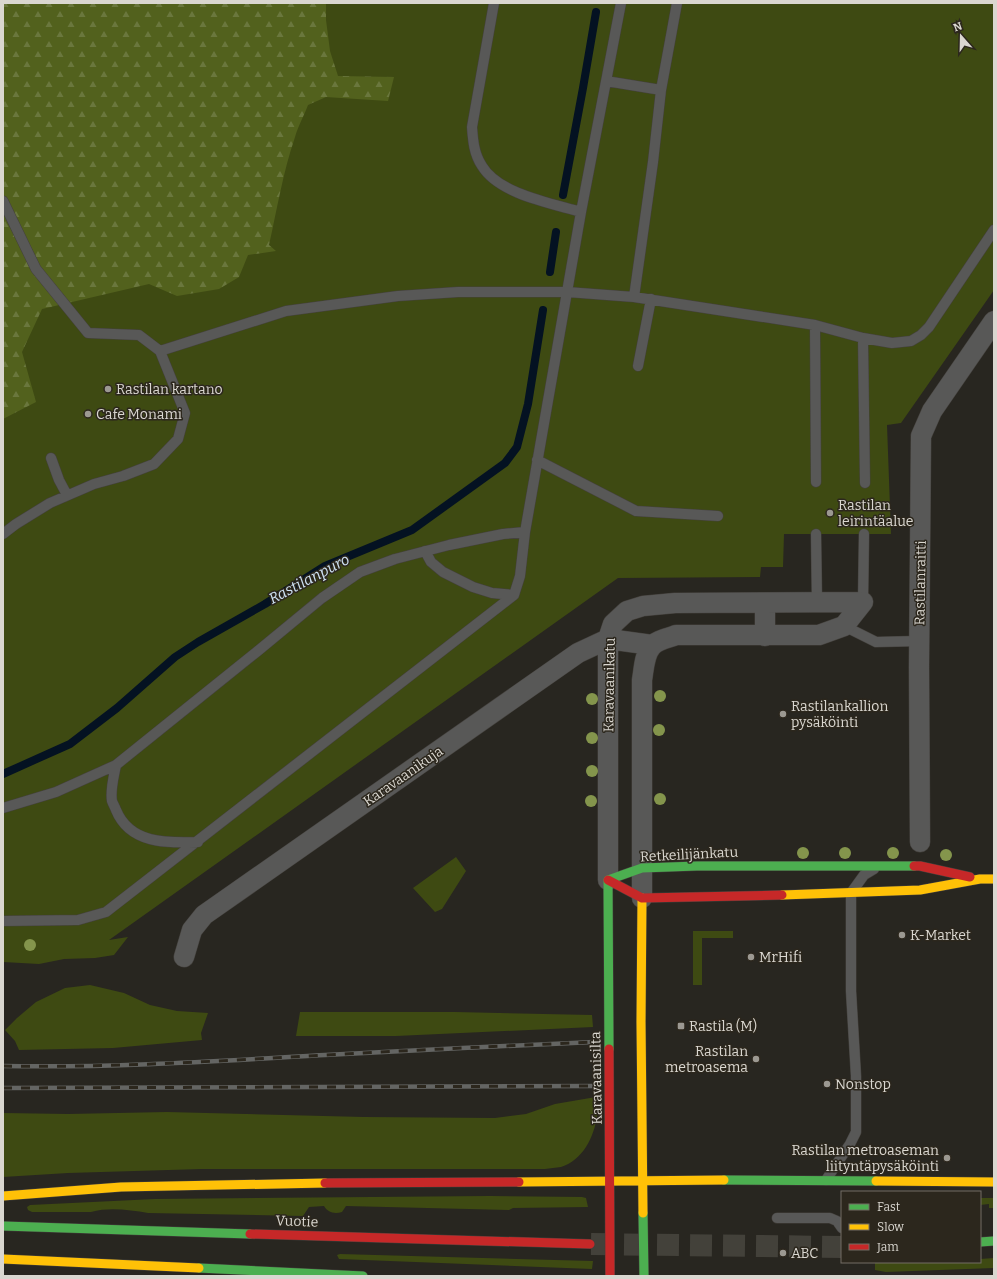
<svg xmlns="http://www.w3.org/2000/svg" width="997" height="1279" font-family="Bitter,serif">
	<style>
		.green { fill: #3e4a12 }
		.forest { fill: url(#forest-firs) }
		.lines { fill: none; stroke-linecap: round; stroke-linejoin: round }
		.stream { stroke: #041222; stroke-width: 8 }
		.primary-tunnel { stroke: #43413a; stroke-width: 22; stroke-dasharray: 22 11; stroke-linecap: butt }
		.lane-casing { stroke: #44413d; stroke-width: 11 }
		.street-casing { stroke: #44413d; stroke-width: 21 }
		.fast-casing { stroke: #44413d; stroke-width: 10 }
		.slow-casing { stroke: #44413d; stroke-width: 10 }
		.jam-casing { stroke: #44413d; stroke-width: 10 }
		.lane { stroke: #585857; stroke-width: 10 }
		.street { stroke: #585857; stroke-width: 20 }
		.fast { stroke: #4caf50; stroke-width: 9 }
		.slow { stroke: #ffc107; stroke-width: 9 }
		.jam { stroke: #c62828; stroke-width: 9 }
		.rail-casing { stroke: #646563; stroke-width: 4.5 }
		.rail { stroke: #2c271d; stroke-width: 3; stroke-dasharray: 9; stroke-linecap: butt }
		.tree { fill: #84954c }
		.poi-dot { fill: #9c9992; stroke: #2c271d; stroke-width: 1.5 }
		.labels { text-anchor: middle; stroke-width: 3; stroke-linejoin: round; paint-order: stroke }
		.poi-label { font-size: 14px; fill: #dad7d0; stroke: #2c271d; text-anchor: start }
		.street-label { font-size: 14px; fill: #dad7d0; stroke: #2c271d }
		.water-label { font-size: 15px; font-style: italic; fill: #cfe3f4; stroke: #2c271d }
	</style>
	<defs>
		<pattern id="forest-firs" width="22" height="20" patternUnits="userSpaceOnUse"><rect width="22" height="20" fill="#52611d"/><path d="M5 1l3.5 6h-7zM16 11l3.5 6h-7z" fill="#6a773d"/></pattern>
	</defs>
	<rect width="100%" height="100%" fill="#282620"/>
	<path class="green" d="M3,3H994V290L901,423L887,425L891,534H784L783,567H761L760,577L618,578L109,940L128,937L114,955L95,958L64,959L39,964L3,962Z
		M456,857L466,871L442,909L435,912L413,888Z
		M693,931H733V938H702V985H693Z
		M90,985L124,993L150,1005L177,1011L208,1013L201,1033L202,1040L113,1048L19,1050L15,1041L5,1030L17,1018L36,1002L65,988Z
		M300,1012H455L592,1015L593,1027L396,1036H296Z
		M596,1097C596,1103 598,1110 597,1116C594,1137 583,1160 561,1167C556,1168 550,1168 545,1169H202L68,1173L3,1177V1113L68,1114L167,1112L364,1117L495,1118L526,1114L555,1104Z
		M490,1196L582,1197L586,1198L588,1207L513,1208L509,1210L346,1206L342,1212C335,1214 328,1213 324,1206L309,1207L303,1216L148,1213C130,1210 109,1207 91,1212H32L28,1210L27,1207L30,1205L155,1199Z
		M980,1198H994V1208H989V1204L980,1205Z
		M340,1254L593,1261L592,1269L339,1259L337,1255Z
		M994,1258V1268L886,1272L875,1270V1262H980V1259Z"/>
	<path class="forest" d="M3,3H326V20L330,51L338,76L394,77L388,101L326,97L308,105C304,116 298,126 295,137C283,172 277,209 269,245L276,251L248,255L239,277L219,289L177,296L149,284L42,309L22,352L36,402L3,419Z"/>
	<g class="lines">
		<path class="stream" d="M563,195L583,88L596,12
			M550,272L556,232
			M3,774L70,744L117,708L175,657L198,642L265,604L325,566L412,530L505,463L517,447L528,404L543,310"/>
		<path class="primary-tunnel" d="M591,1244L842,1247"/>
		<defs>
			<path id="lane" d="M494,3L472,127C473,141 474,154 482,166C499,194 550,203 581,212
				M606,81L661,90
				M3,201L36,269L88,333L139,335L160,351L185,413L178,439L154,464L123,476L94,484L50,503L16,524L3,534
				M634,297L653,162L661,90L677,3
				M815,325L816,482
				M863,338L865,483
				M160,351L286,311L398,296L458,292H567L634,297L815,325L863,338L892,343L911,341L921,335L929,327L994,230
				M638,366L651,299
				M51,458L59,480L67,495
				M537,460L636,511L718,516
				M525,532L581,212L621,3
				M816,534L817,603
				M425,551L431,562L443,572L473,587L492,593L514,595
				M863,602L864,534
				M844,626L876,642L919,641
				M116,765C114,776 110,790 112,801C113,804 115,807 116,810C130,844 166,843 198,842
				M3,808L56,792L116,765L259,650L322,598L360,572L395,559L449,545L503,534L525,532L520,576L514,595L106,912L78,920L3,921
				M826,1180L850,1144L856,1132V1076L851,991V893L864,875L874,869
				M777,1218H830L837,1221L842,1228"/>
			<path id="street" d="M765,636V603
				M920,842L919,667L921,436L932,411L994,321
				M608,880V639L613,624L627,611L643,606L675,603L863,602
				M642,898V680C644,669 644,654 652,646C657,640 669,638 676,635H819L844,626L863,602
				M184,957L192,930L204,915L578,653L608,639L652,645"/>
			<path id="fast" d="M608,880L609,1049
				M608,880L642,868L697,866H914
				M724,1180L876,1181
				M643,1213L644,1276
				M3,1226L250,1234
				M980,1242L994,1241
				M199,1268L363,1276"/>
			<path id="slow" d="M782,895L920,890L980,879H994
				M642,898L641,1022L643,1213
				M876,1181L994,1182
				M519,1182L724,1180
				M3,1196L121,1187L325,1183
				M3,1259L199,1268"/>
			<path id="jam" d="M914,866H920L970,877
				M608,880L642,898L782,895
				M609,1049L610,1276
				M325,1183L519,1182
				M250,1234L590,1244"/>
		</defs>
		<use href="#lane" class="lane-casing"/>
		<use href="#street" class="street-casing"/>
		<use href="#fast" class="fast-casing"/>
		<use href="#slow" class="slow-casing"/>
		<use href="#jam" class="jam-casing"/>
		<use href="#lane" class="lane"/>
		<use href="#street" class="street"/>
		<use href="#fast" class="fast"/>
		<use href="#slow" class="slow"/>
		<use href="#jam" class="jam"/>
		<defs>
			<path id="rail" d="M3,1066C111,1068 218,1061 325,1055C415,1050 504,1046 594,1042
				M3,1088L596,1086"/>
		</defs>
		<use href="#rail" class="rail-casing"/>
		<use href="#rail" class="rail"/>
	</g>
	<g class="tree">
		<circle cx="660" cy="696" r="6"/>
		<circle cx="592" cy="699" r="6"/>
		<circle cx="659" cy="730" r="6"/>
		<circle cx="592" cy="738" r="6"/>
		<circle cx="592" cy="771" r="6"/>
		<circle cx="660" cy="799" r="6"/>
		<circle cx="591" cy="801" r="6"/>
		<circle cx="803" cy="853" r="6"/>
		<circle cx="845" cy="853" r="6"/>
		<circle cx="893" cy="853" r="6"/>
		<circle cx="946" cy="855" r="6"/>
		<circle cx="30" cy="945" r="6"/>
	</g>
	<g class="poi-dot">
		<circle cx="108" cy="389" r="4"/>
		<circle cx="88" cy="414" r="4"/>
		<circle cx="830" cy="513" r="4"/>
		<circle cx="783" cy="714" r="4"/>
		<circle cx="902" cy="935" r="4"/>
		<circle cx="751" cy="957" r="4"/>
		<rect x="677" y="1022" width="8" height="8" rx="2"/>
		<circle cx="756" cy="1059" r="4"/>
		<circle cx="827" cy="1084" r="4"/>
		<circle cx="947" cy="1158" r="4"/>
		<circle cx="783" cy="1253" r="4"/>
	</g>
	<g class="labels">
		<g class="poi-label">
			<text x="116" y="394">Rastilan kartano</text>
			<text x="96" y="419">Cafe Monami</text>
			<text x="838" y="510">Rastilan<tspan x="838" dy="16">leirintäalue</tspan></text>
			<text x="791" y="711">Rastilankallion<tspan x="791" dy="16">pysäköinti</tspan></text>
			<text x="910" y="940">K-Market</text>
			<text x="759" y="962">MrHifi</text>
			<text x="689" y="1031">Rastila (M)</text>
			<text x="748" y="1056" text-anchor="end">Rastilan<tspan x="748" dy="16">metroasema</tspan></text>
			<text x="835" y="1089">Nonstop</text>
			<text x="939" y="1155" text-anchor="end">Rastilan metroaseman<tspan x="939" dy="16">liityntäpysäköinti</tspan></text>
			<text x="791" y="1258">ABC</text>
		</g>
		<g class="street-label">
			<text transform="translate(920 583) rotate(-89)" y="5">Rastilanraitti</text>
			<text transform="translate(609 685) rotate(-89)" y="5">Karavaanikatu</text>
			<text transform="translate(403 776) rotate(-35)" y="5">Karavaanikuja</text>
			<text transform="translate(689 854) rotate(-3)" y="5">Retkeilijänkatu</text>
			<text transform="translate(596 1078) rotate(-91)" y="5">Karavaanisilta</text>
			<text transform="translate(297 1221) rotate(2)" y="5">Vuotie</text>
		</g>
		<g class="water-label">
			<text transform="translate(309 579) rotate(-28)" y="5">Rastilanpuro</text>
		</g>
	</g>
	<rect width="997" height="1279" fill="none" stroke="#dad7d0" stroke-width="8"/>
	<rect x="841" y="1191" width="140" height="72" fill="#2c271d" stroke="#726d65"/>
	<rect x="849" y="1204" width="20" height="6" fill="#4caf50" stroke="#726d65"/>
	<text x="877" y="1211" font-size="12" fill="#dad7d0">Fast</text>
	<rect x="849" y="1224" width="20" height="6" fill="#ffc107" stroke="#726d65"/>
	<text x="877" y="1231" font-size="12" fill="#dad7d0">Slow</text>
	<rect x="849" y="1244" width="20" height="6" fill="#c62828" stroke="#726d65"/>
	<text x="877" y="1251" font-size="12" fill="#dad7d0">Jam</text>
	<g transform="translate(961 36) rotate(340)" stroke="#2c271d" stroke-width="3" paint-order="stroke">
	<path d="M0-3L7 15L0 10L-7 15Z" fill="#dad7d0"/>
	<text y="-6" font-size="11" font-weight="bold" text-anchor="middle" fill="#dad7d0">N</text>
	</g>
</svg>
